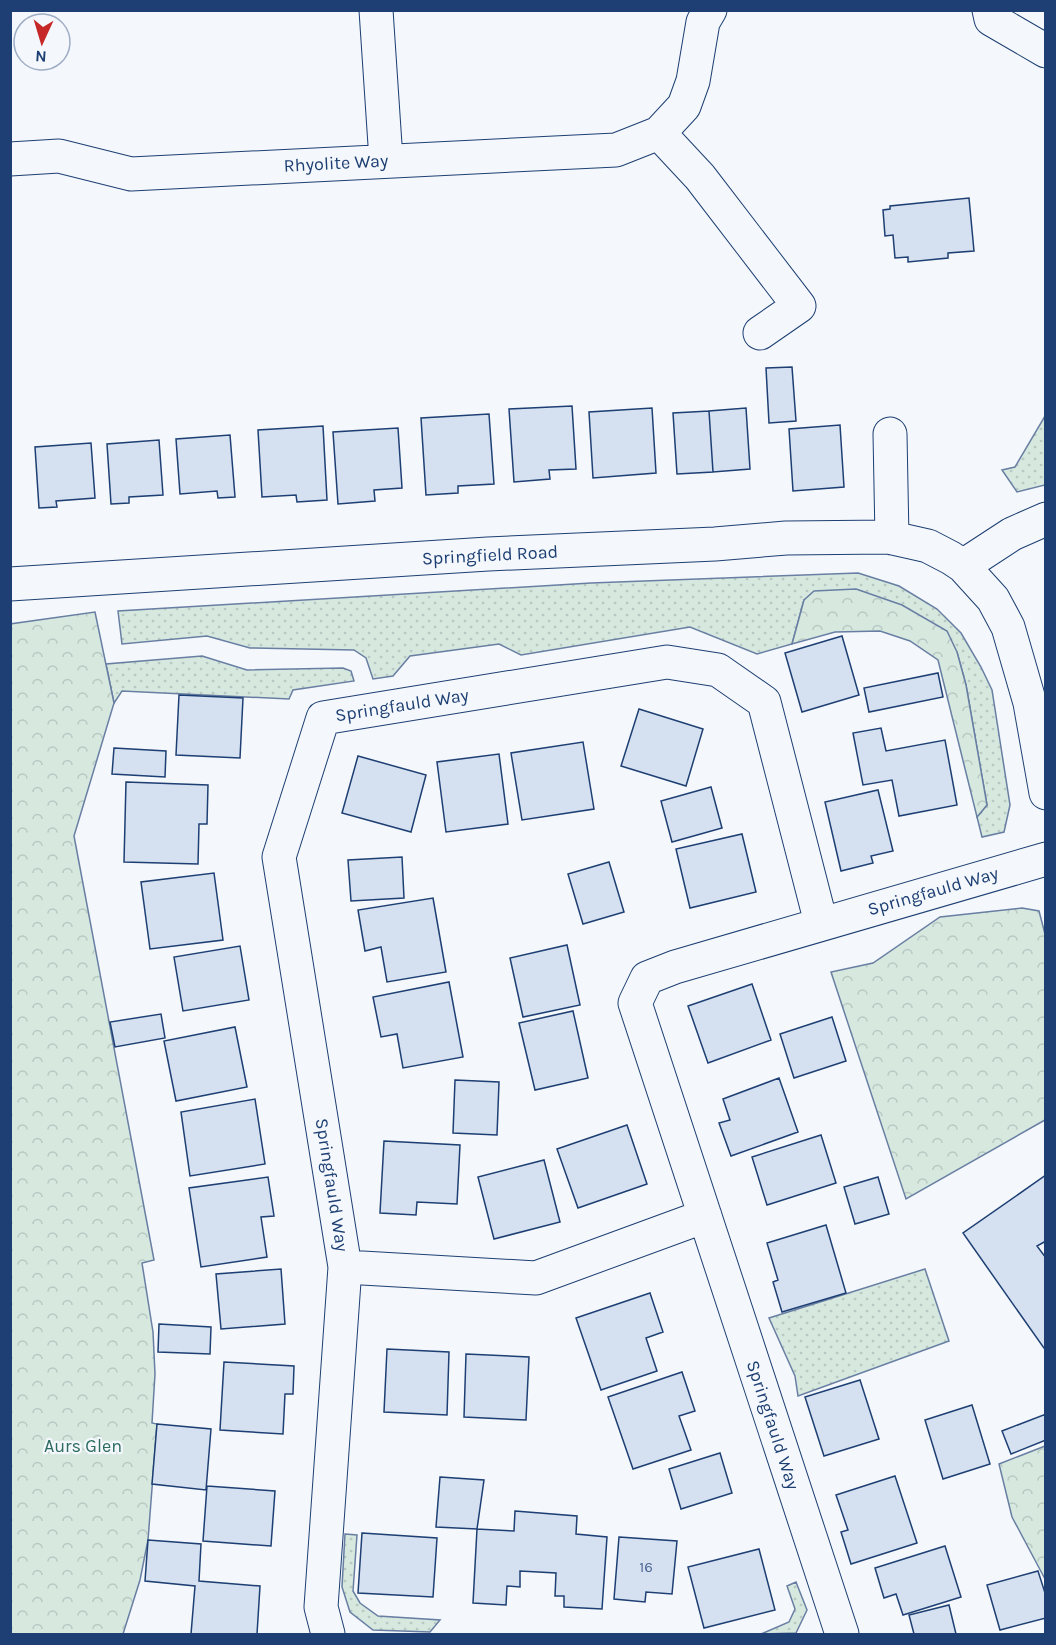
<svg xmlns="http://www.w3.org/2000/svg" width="1056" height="1645" font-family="Karla,sans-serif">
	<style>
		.grass { fill: url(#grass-dots); stroke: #687fa3; stroke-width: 1.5 }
		.forest { fill: url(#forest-crowns); stroke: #687fa3; stroke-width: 1.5 }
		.building { fill: #d5e0f0; stroke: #1d3f73; stroke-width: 1.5 }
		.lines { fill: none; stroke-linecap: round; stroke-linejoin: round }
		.minor-casing { stroke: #1d3f73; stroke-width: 35 }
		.minor { stroke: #f4f7fb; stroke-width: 33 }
		.labels { text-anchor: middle; stroke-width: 4.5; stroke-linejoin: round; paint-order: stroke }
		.number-label { font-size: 15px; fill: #4b6792 }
		.street-label { font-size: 18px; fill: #1d3f73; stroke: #f4f7fb }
		.park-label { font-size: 18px; fill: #2c6c60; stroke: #f4f7fb }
	</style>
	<defs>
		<pattern id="grass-dots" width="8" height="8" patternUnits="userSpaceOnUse" patternTransform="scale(1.5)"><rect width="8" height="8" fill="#d7e8df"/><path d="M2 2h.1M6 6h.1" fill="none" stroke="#b8c8c3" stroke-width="1.8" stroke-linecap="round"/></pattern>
		<pattern id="forest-crowns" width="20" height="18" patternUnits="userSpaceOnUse" patternTransform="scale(1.5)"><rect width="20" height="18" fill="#d7e8df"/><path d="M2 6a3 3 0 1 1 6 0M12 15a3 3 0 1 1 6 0" fill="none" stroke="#b8c8c3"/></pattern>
	</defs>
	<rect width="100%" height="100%" fill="#f4f7fb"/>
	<path class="grass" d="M1045,416V485L1017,492L1002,470L1015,467Z
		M858,573L899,586L937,609L961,633L981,667L992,690L1010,805L1004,832L982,837L977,817L987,805L966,685L957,652L804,600L792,644L757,654L690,627L521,655L499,644L410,656L393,676L373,679L366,658L354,650L250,648L207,636L122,644L118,611L591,583Z
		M202,656L247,670L343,668L351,671L354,681L293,690L289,699L122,691L114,703L106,664Z
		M925,1269L949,1341L798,1396L795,1376L769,1318Z
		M345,1534L357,1535L353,1591L360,1603L378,1616L440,1620L430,1632L373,1630L350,1612L342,1587Z
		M796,1582L807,1610L796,1633L761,1634L789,1622L795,1609L787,1586Z"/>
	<path class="forest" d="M856,589L902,605L947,631L957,652L966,685L987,805L977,817L938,660L910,641L880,631L835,632L792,644L804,600L814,591Z
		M95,612L114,703L74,836L154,1260L142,1263L153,1332L155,1374L152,1423L157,1424L148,1540L140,1580L123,1634H11L10,624Z
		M1022,908L1039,911L1045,934V1120L906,1199L831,972L873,963L940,917Z
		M1045,1446H1046L1045,1579L1012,1517L999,1464Z"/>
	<path class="building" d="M969,198L974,251L948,253V258L908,262V257L895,258L893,235L885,236L883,210L890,209V206Z
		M792,367L796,421L769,423L766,368Z
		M572,406L576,469L549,470L550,479L514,482L509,409Z
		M652,408L656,473L593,478L589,412Z
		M746,408L750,469L713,472L709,411Z
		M709,411L713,472L677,474L673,413Z
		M489,414L494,484L458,486V493L426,495L421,418Z
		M840,425L844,487L793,491L789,429Z
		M323,426L327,500L297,502L296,495L262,497L258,430Z
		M398,428L402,488L374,490L375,501L338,504L333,432Z
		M230,435L235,497L218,498L217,491L180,494L176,439Z
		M159,440L163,495L129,497V503L111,504L107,444Z
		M91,443L95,498L56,501L57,507L39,508L35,447Z
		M842,636L859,695L802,712L785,653Z
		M938,673L943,697L869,712L864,688Z
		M179,695L243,698L240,758L176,755Z
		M639,709L703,729L686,786L621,766Z
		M881,728L886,751L945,740L957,805L899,816L892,780L863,785L853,733Z
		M583,742L594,809L522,820L511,753Z
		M114,748L166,751L165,777L112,774Z
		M499,754L508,824L446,832L437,762Z
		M358,756L426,775L411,832L342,813Z
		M126,782L208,785L207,824H199L198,864L124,862Z
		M711,787L722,828L672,842L661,801Z
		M878,790L893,851L871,856L873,863L841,871L825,802Z
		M742,834L756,892L690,908L676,849Z
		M402,857L404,898L351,901L348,860Z
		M609,862L624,912L583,924L568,874Z
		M214,873L223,940L150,949L141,882Z
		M433,898L446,972L387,982L381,947L365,951L358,910Z
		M567,945L580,1005L523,1017L510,958Z
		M240,946L249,1000L183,1011L174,957Z
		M449,982L463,1057L403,1068L397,1034L381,1037L373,997Z
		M752,984L771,1040L708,1063L688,1006Z
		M573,1011L588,1078L535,1090L519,1023Z
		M161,1014L165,1038L115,1047L110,1022Z
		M832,1017L846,1061L794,1078L780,1034Z
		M235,1027L247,1087L176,1101L164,1041Z
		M779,1078L798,1132L731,1156L719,1123L730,1120L723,1099Z
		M455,1080L499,1082L497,1135L453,1133Z
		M255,1099L265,1164L190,1176L181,1112Z
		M627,1125L647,1184L578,1208L557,1149Z
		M821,1135L836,1183L767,1205L752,1157Z
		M384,1141L460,1145L457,1204L417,1202L416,1215L380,1213Z
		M544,1160L560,1222L494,1239L478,1177Z
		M1046,1175V1241L1037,1246L1046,1258V1351L963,1233Z
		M268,1177L274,1216L261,1217L267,1257L201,1267L189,1188Z
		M878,1177L889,1214L855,1224L844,1187Z
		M826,1225L846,1293L782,1312L773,1282L778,1280L767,1243Z
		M281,1269L285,1324L221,1329L216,1274Z
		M650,1293L663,1332L646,1338L657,1371L601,1390L576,1318Z
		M159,1324L211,1327L210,1354L158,1352Z
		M387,1349L449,1352L447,1415L384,1412Z
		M466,1354L529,1357L526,1420L464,1417Z
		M224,1362L294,1366L293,1394H285L283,1434L220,1430Z
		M682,1372L695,1411L679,1416L691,1450L633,1469L608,1397Z
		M860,1380L879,1439L824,1456L805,1397Z
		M972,1405L990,1464L943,1479L925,1420Z
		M1046,1414V1440L1011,1454L1002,1431Z
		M157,1424L211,1429L206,1490L152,1484Z
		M720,1453L732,1493L681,1509L669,1469Z
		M895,1476L917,1543L851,1564L841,1532L848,1530L836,1495Z
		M440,1477L484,1480L477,1529L436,1527Z
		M207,1486L275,1491L271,1546L203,1541Z
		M515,1511L577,1516L576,1534L607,1537L602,1609L564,1607V1596H555L556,1573L520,1571V1587L507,1586L506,1605L473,1603L477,1529L514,1531Z
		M362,1533L437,1538L433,1597L358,1593Z
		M619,1537L677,1541L672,1594L646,1592L645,1602L614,1599Z
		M148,1540L201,1544L199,1581L260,1586L257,1634H191L195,1586L145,1581Z
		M945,1546L961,1597L903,1615L896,1594L884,1598L875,1568Z
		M759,1549L775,1610L704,1628L688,1567Z
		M1038,1571L1046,1596V1618L1000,1630L987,1585Z
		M949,1605L956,1634H914L909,1615Z"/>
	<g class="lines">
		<defs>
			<path id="minor" d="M376,10L386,160
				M989,10L991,19L1046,51
				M659,133L700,177L799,306L760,333
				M10,159L59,156L131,174L616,150L659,133L684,106L693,81L703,22L710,10
				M890,434L892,538
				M963,566L1012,534L1046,519
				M10,584L488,554L715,544L786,538L888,537L928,546L951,558L963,566L993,599L1008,627L1030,703L1046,793
				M345,1267L536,1278L705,1216
				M328,1634L321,1607L345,1267L279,857L323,718L667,662L718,670L764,702L821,923
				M842,1634L635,1003L647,978L675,967L1046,859"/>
		</defs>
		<use href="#minor" class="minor-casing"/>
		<use href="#minor" class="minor"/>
	</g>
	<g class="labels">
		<g class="number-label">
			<text x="646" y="1572">16</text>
		</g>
		<g class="street-label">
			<text transform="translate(336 163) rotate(-3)" y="6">Rhyolite Way</text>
			<text transform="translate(490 555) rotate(-3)" y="6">Springfield Road</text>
			<text transform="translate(402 705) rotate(-9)" y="6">Springfauld Way</text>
			<text transform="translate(933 891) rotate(-16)" y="6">Springfauld Way</text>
			<text transform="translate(332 1185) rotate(81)" y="6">Springfauld Way</text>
			<text transform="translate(773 1425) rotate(72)" y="6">Springfauld Way</text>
		</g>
		<g class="park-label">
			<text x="83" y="1452">Aurs Glen</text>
		</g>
	</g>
	<rect width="1056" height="1645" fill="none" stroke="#1d3f73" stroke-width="24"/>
	<g transform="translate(42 42) rotate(184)"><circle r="28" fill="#f4f7fb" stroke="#9eadc5" stroke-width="1.5"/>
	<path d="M0-4.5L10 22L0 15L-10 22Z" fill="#c62828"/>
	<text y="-9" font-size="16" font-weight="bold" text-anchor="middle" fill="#1d3f73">N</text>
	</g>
</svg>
